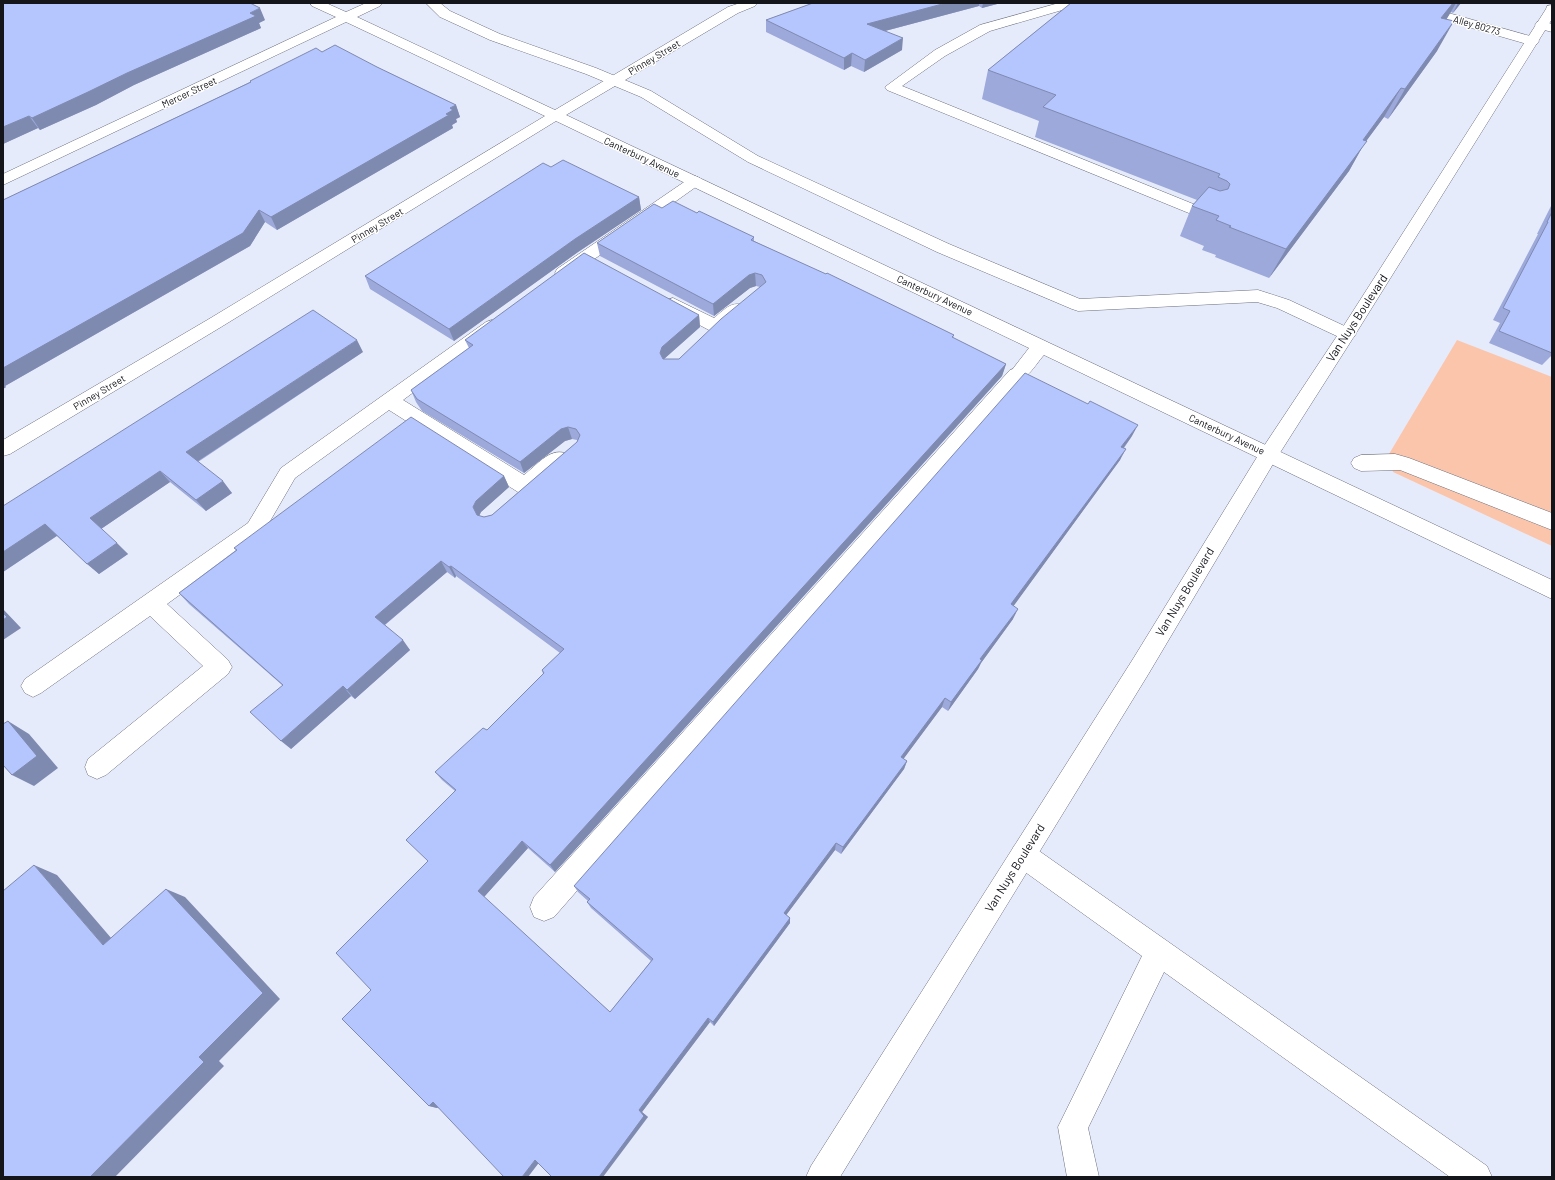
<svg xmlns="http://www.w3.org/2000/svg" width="1555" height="1180" font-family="Barlow,sans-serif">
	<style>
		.green { fill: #fbc5ab }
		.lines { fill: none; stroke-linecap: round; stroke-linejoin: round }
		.service-casing { stroke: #6c707e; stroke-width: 1 }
		.minor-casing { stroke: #6c707e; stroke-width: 1 }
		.primary-casing { stroke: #6c707e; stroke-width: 1 }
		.service { fill: #fff; fill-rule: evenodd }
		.minor { fill: #fff; fill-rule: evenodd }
		.primary { fill: #fff; fill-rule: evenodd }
		.wall { fill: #9ca9da }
		.shaded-wall { fill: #7f8ab1 }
		.building { fill: #b5c5fd; stroke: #7f8ab1 }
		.labels { text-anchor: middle; stroke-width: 3; stroke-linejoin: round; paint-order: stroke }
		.far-street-label { font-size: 10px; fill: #14151b; stroke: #fff }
		.street-label { font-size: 12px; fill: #14151b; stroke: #fff }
	</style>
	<rect width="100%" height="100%" fill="#e6ebfb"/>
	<path class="green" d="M1457,340L1552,377V546L1393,472L1389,454Z"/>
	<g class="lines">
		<defs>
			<path id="service" d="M426,3H440L450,11L500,34L596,68L651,91L758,156L949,244L1080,299L1258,290L1289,300L1353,330L1356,334L1353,338L1347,340L1341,338L1277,308L1257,302L1078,311L1072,309L937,252L748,162L641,97L586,74L490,40L440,17Z
				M1059,3H1078L1076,6L990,31L945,56L902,86L1213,212L1215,215L1213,218L1207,220L1201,218L887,90L885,87L935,50L980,25Z
				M1393,3H1413L1537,38L1539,41L1537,44H1527L1395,6Z
				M1542,21L1552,24V32L1537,28L1535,25L1537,22Z
				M695,176L700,178L703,181L700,184L569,277L563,278L557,277L555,273L557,269L690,178Z
				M673,298L714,318C723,311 731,301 743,305L746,309C742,315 722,332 715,332C713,332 711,331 709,330L667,308L664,304L667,300Z
				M492,320L498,322L501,326L498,330L403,400L524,475C536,466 549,448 565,453L568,458L565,463L532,492L525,494L518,492L389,410L295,478L262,535L167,604L228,660L232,667L228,674L106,775L97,779L88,775L85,767L88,759L203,666L150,616L41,693L33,697L25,693L21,686L25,679L248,523L281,468L486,322Z
				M1017,368L1024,370L1026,375L1024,380L554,917L544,921L534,917L530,907L534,897L1010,370Z
				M1395,454L1409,458L1552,513V530L1400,470L1361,471L1354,468L1351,463L1354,458L1361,455Z
				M1023,842L1032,846L1487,1166L1492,1177H1450L1164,972L1088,1128L1099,1177H1067L1058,1127L1142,956L1014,864L1010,855L1014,846Z"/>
			<path id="minor" d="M310,3H326L346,12L366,3H382L380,6L357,17L555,110L728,7L740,3H757L755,6L738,13L566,115L1552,580V599L1044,355C1034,366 1026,384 1010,380L1008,375L1029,348L556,121L221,327L10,454L3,456V440L209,319L545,116L346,22L3,185V174L336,17L312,6Z"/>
			<path id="primary" d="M1552,5V19L1353,338L1276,459L1149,673L840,1177H806L811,1166L1133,659L1262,449L1341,330L1546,9L1547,6Z"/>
		</defs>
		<use href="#service" class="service-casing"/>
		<use href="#minor" class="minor-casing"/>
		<use href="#primary" class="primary-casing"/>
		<use href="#service" class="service"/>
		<use href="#minor" class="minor"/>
		<use href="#primary" class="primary"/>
	</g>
	<path class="wall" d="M3,3L265,20L259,23L261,28L134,85L96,105L40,130L38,128L3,144Z
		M813,3H1001L982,8L979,6L885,31L902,50L864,72L851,66L844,70L766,32V20Z
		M1071,3H1461L1453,13L1451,12L1446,19L1437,51L1388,119L1384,117L1364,144L1349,171L1269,278L1215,257L1216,255L1202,250L1204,246L1180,236L1192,206L1197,200L1035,137L1039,121L982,99L988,70Z
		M322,52L377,67L456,105L460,117L456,119L457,122L452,125L453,128L277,230L265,222L250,246L5,386L6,387L3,389V200L250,82V81Z
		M551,167L639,197L641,210L578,252L454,341L370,289L365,276Z
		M1552,204V355L1542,365L1489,343L1500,323L1493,320L1538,234H1537Z
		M662,208L697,213L754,237V241L954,335L953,338L1006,364L1002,376L555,872L528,848L484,897L610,1012L651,961L591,908L587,902L588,901L578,892L574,886L1132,436L1124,448L1120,460L1013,606V619L981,663L978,669L948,711L942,707L903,759L907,761L904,769L841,854L835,850L786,915L790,918V923L714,1026L710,1022L642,1112L648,1117L539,1163L438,1108H437L429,1106L371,990L428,861L455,791L442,780L435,772L487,730L543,674L542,670L560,653L456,576L455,578L447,572L385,625L410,650L355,699L351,696L291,749L282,685L189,604L179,593L236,550L234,548L504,476L509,487L481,512L479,516L484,517L492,515L577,442V440L572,439L565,441L524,473L422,411L416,402L411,390L469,348L465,340L699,315L700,327L664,359H679L760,287L756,286L750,288L714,316L600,256L597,243Z
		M363,352L198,462L232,493L206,511L170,482L101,529L128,554L99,574L57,536L3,572V506Z"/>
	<path class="shaded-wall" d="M946,3H979V6L866,36L867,24Z
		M983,3H1001L982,8Z
		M1453,3H1456L1445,22L1441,18Z
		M1458,3H1461L1453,13Z
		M260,8L265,20L259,23L261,28L134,85L96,105L40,130L32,118L127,73Z
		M1454,21L1437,51L1388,119L1405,89Z
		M903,38L902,50L864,72L865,60Z
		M852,53L851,66L844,70V58Z
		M1401,88L1384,117L1364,144L1349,171L1269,278L1286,249L1363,140Z
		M456,105L460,117L456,119L457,122L452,125L453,128L277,230L271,217Z
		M29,116L38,128L3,144V127Z
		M639,197L641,210L578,252L454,341L449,329L575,239Z
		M259,210L265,222L250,246L5,386L6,387L3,389V368Z
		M755,273L756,286L750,288L714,316L713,304L749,275Z
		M699,315L700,327L664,359L662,366L660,353L662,347Z
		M357,340L363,352L195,463L186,452Z
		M1006,364L1002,376L555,872L550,865Z
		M1138,425L1132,436L1116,458L1121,447Z
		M568,427L572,439L565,441L524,473L520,462L561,429Z
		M1126,449L1120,460L1007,615L1011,604Z
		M160,471L170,482L101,529L90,518Z
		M504,476L509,487L481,512L478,518L473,507L476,501Z
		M223,481L232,493L206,511L196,500Z
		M45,524L58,535L3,572V552Z
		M117,543L128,554L99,574L87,564Z
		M441,561L447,572L382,627L375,617Z
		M451,566L456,576L455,578L449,567Z
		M3,609L21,628L3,640Z
		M1018,609L1013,619L981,663L978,669L948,711L951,702L980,659Z
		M403,640L410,650L355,699L347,690Z
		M343,686L351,696L291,749L281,741Z
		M945,698L942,707L899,765L901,757Z
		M8,721L29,734L58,768L34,786L12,775Z
		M907,761L904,769L841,854L843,847Z
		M522,841L528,848L484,897L478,891Z
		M836,843L835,850L784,918V913Z
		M34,865L57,875L124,953L103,945Z
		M166,889L185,897L280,999L219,1061L224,1066L115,1177H90L199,1057Z
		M790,918V923L714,1026L713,1022Z
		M708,1018L710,1022L642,1112L648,1117L603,1177H599L639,1110Z
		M433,1102L441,1104L437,1108L429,1106Z
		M535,1160H541L528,1177H522Z"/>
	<path class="building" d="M3,3H250L260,8L250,13L256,16L127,73L88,92L32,118L29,116L3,127Z
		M813,3H946L867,24L903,38L865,60L852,53L844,58L766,20Z
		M1071,3H1453L1441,18L1454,21L1405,89L1401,88L1363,140L1367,141L1286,249L1229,227L1231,226L1216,220L1219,216L1192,206L1209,187L1220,191L1228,189L1230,184L1227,181L1218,177L1220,174L1043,107L1056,95L988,70Z
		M335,45L377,67L456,105L450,108L453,110L446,114L449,115L271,217L259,210L243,233L3,368V200L251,82L250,81L316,48L322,52Z
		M563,160L639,197L575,239L449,329L365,276L543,163L551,167Z
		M673,201L697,213L699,211L754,237L751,240L826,274L827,273L954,335L952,337L1006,364L550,865L522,841L478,891L610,1012L653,959L587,902L590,899L574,886L1025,373L1088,404L1090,401L1138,425L1121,447L1126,449L1011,604L1018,609L980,659L982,660L951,702L945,698L901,757L907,761L843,847L836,843L784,913L790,918L713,1022L708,1018L639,1110L644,1116L599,1177H552L535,1160L522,1177H504L433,1102L429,1106L342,1019L371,990L336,953L428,861L406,840L456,790L435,772L483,728L487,730L544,673L542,670L564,649L451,566L449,567L441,561L375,617L403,640L347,690L343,686L281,741L250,712L283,685L179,593L237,550L234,548L411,417L504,476L476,501L473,507L477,515L484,517L492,515L577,442L580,435L576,429L568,427L561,429L520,462L417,399L411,390L473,345L465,340L584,253L699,315L662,347L660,353L663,359H679L721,319L766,282L762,275L755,273L749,275L713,304L597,243L654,204L662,208Z
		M1552,212V353L1499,331L1510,311L1503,308L1548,222H1547Z
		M313,310L357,340L186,452L223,481L196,500L160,471L90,518L117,543L87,564L45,524L3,552V506Z
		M3,613L7,617L3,620Z
		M8,721L37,756L12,775L3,765V724Z
		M34,865L103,945L166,889L263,993L199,1057L204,1062L90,1177H3V891Z"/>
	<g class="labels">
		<g class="far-street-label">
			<text transform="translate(1477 25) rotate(16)" y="4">Alley 80273</text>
			<text transform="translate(654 57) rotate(-31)" y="4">Pinney Street</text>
			<text transform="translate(189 92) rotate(-25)" y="4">Mercer Street</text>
			<text transform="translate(642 157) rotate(25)" y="4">Canterbury Avenue</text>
			<text transform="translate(377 225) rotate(-31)" y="4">Pinney Street</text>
			<text transform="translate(935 295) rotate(25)" y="4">Canterbury Avenue</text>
			<text transform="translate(99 392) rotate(-31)" y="4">Pinney Street</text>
			<text transform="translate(1227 434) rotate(25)" y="4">Canterbury Avenue</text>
		</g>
		<g class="street-label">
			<text transform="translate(1357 318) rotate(-57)" y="4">Van Nuys Boulevard</text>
			<text transform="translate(1185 592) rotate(-59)" y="4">Van Nuys Boulevard</text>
			<text transform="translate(1015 868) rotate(-58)" y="4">Van Nuys Boulevard</text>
		</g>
	</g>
	<rect width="1555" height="1180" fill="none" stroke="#14151b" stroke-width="8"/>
</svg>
